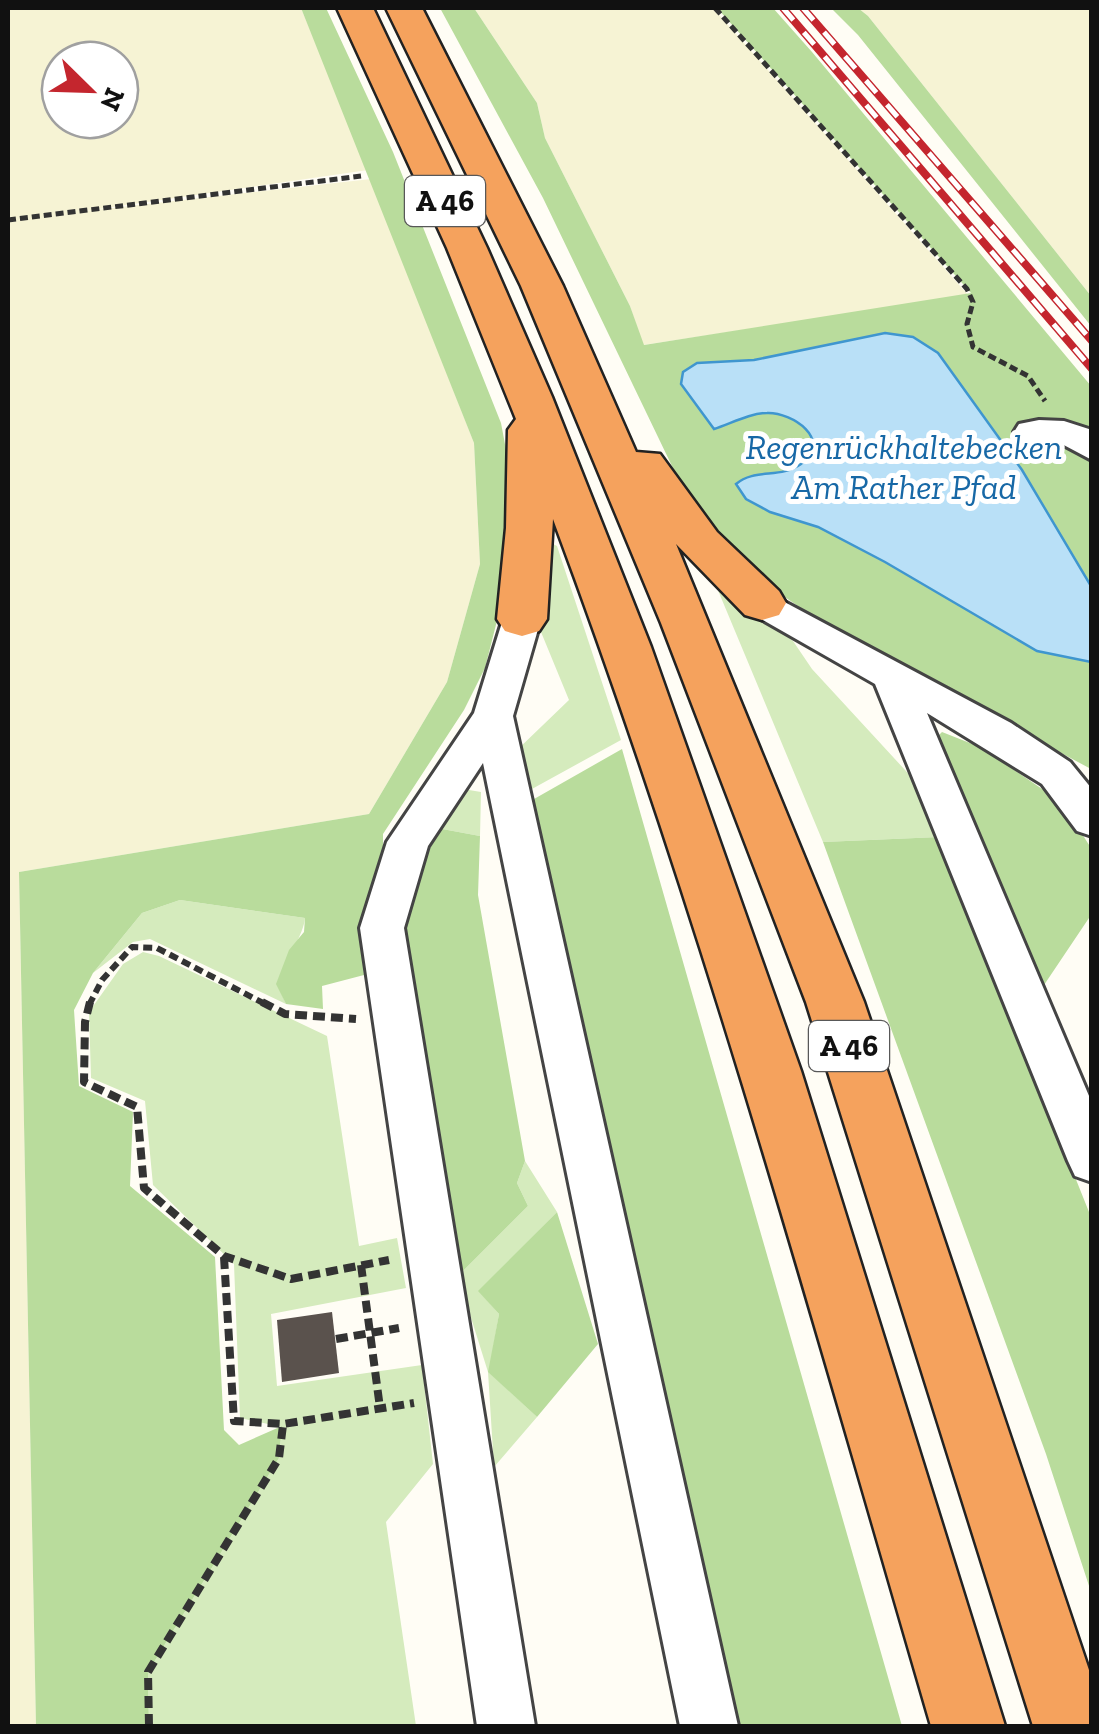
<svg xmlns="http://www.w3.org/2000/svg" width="1099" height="1734" font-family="'Zilla Slab',serif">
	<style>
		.farmland { fill: #f6f3d4; fill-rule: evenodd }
		.green { fill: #d5ebbd }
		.forest { fill: #b9dc9c }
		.water { fill: #b9e0f7; stroke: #3f96cf; stroke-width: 2.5 }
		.building { fill: #5a524d }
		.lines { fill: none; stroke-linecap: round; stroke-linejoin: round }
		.minor-casing { stroke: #444; stroke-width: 6 }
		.highway-casing { stroke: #222; stroke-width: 5 }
		.path-far2 { stroke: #333; stroke-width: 5; stroke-dasharray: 8 4; stroke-linecap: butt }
		.path-far1 { stroke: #333; stroke-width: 6; stroke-dasharray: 9 5; stroke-linecap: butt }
		.path { stroke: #333; stroke-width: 8; stroke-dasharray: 12 6; stroke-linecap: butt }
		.minor { fill: #fff; fill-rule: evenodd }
		.highway { fill: #f5a25d; fill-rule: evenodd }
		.rail-casing { stroke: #c4262e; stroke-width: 8 }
		.rail { stroke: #fff; stroke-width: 5; stroke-dasharray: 16; stroke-linecap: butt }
		.labels { text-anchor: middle; stroke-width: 10; stroke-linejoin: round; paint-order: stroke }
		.shield { fill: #fff; stroke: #585858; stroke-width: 2.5 }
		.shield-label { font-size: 30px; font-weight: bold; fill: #111 }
		.water-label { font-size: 35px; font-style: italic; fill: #1768a6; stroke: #fff }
	</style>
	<rect width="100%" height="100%" fill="#fffdf5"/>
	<path class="farmland" d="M8,8H301L368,170L85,211L371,179L474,443L480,564L447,682L369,814L19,872L36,1726H8ZM60,60H120V120H60Z
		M474,8H713L969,296L643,345L630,306L545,138L537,103Z
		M858,8H1091V296L868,16Z"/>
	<path class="green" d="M549,542L557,546L621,740L521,795L516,751L569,700L541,632Z
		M712,576L793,641L812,669L917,783L939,837L823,842Z
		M463,789L481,792L480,836L437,828Z
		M180,900L305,918C304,934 284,964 277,983L286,1004L150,939L133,942L93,973L142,913Z
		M143,952L159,956L327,1036L359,1246L397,1238L406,1288L271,1314L277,1386L422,1365L433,1464L386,1522L416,1726H149L148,1672L279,1458L282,1427L240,1418L234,1264L153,1185L145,1101L91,1078L89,1012L123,964Z
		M525,1161L557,1212L479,1291L499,1314L489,1372L537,1417L494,1467L488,1372L458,1276L528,1206L517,1183Z"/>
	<path class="forest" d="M301,8H326L393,152L501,423L511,476L501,605L485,668L464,710L383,834V856L360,921L364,975L322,986L323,1009L286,1004L276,984L289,950L304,932L305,918L180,900L142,913L93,973L74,1010L79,1086L133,1112L130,1186L215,1257L224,1430L239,1445L282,1426L279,1458L148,1672L149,1726H36L19,872L369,814L447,682L480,564L474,443Z
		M440,8H474L537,103L545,138L630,306L644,345L971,293L717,8H773L812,52L1091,386V586L1022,470L754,360L697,363L714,429C731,423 752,413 769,413C820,415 828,451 780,474L770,512L818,527L885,562L1037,651L1091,662V769L839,634L751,574L684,491L543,198Z
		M831,8H858L868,16L1091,296V326L858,35Z
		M942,732L980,747L1048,793L1068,812L1091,848V915L1042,988L938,736Z
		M622,749L902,1726H732L520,807Z
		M437,828L480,836L478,895L525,1161L517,1183L528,1206L458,1276L402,941C404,898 417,866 437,828Z
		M939,837L1091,1217V1592L1046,1454L823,842Z
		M557,1212L598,1344L537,1417L488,1372L499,1314L478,1291Z"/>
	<path class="water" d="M885,333L913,337L938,353L1022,470L1091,586V662L1037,651L885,562L818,527L770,512L746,499L736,484C755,468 780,479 801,464C834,440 792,412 767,413C750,413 730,424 714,429L681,384L683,372L697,363L754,360Z"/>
	<path class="building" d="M332,1312L339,1373L282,1382L277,1320Z"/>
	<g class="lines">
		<defs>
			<path id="minor" d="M1039,420L1064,421L1092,430V460L1060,443L1019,440L1014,432L1019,424Z
				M762,590L1011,723L1070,762L1092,789V836L1077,831L1042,784L927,713L1092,1103V1182L1075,1176L1068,1161L875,684L749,612L743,603L749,594Z
				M522,606L535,610L541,619L513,716L738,1726H680L483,763L428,846L404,928L535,1726H477L360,928L387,842L474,713L503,619L509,610Z"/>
			<path id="highway" d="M337,8H373L487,248L552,397L651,647L801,1071L1005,1726H931C813,1321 701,915 553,519L547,619L539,631L522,636L505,631L497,619L506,528L508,430L516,419L447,248Z
				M386,8H422L563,286L636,452L660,454L717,532L779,591L786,603L779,615L762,620L745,615L676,544L864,1002L1092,1679V1726H1033L806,1002L661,623L521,286Z"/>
		</defs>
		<use href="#minor" class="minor-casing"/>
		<use href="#highway" class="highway-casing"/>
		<path class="path-far2" d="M715,8L967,289L973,302L967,324L973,347L1028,376L1045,401
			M8,220L361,176"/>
		<path class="path-far1" d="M89,1005L102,980L132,947L157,948L267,1005"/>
		<path class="path" d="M90,1002L85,1022L84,1082L137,1107L144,1188L224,1256L291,1279L389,1260
			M262,1002L285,1014L356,1019
			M224,1257L234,1421L283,1424L414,1403
			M361,1265L380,1408
			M336,1339L399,1328
			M149,1726L148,1672L279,1458L283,1425"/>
		<use href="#minor" class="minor"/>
		<use href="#highway" class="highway"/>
		<defs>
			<path id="rail" d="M783,8L1092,369
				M803,8L1092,341"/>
		</defs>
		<use href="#rail" class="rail-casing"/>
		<use href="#rail" class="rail"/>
	</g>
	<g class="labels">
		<g class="shield">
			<rect x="405" y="176" width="80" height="50" rx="8"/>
			<rect x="809" y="1021" width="80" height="50" rx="8"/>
		</g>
		<g class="shield-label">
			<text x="445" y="211">A 46</text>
			<text x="849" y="1056">A 46</text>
		</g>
		<g class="water-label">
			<text x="904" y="459">Regenrückhaltebecken<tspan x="904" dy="40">Am Rather Pfad</tspan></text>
		</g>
	</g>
	<rect width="1099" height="1734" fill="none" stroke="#111111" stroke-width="20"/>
	<g transform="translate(90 90) rotate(113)"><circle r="48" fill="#ffffff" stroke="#a0a0a0" stroke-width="2.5"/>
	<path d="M0-8L18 38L0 25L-18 38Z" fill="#c4262e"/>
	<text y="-15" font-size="28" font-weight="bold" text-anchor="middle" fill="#111111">N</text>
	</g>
</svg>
